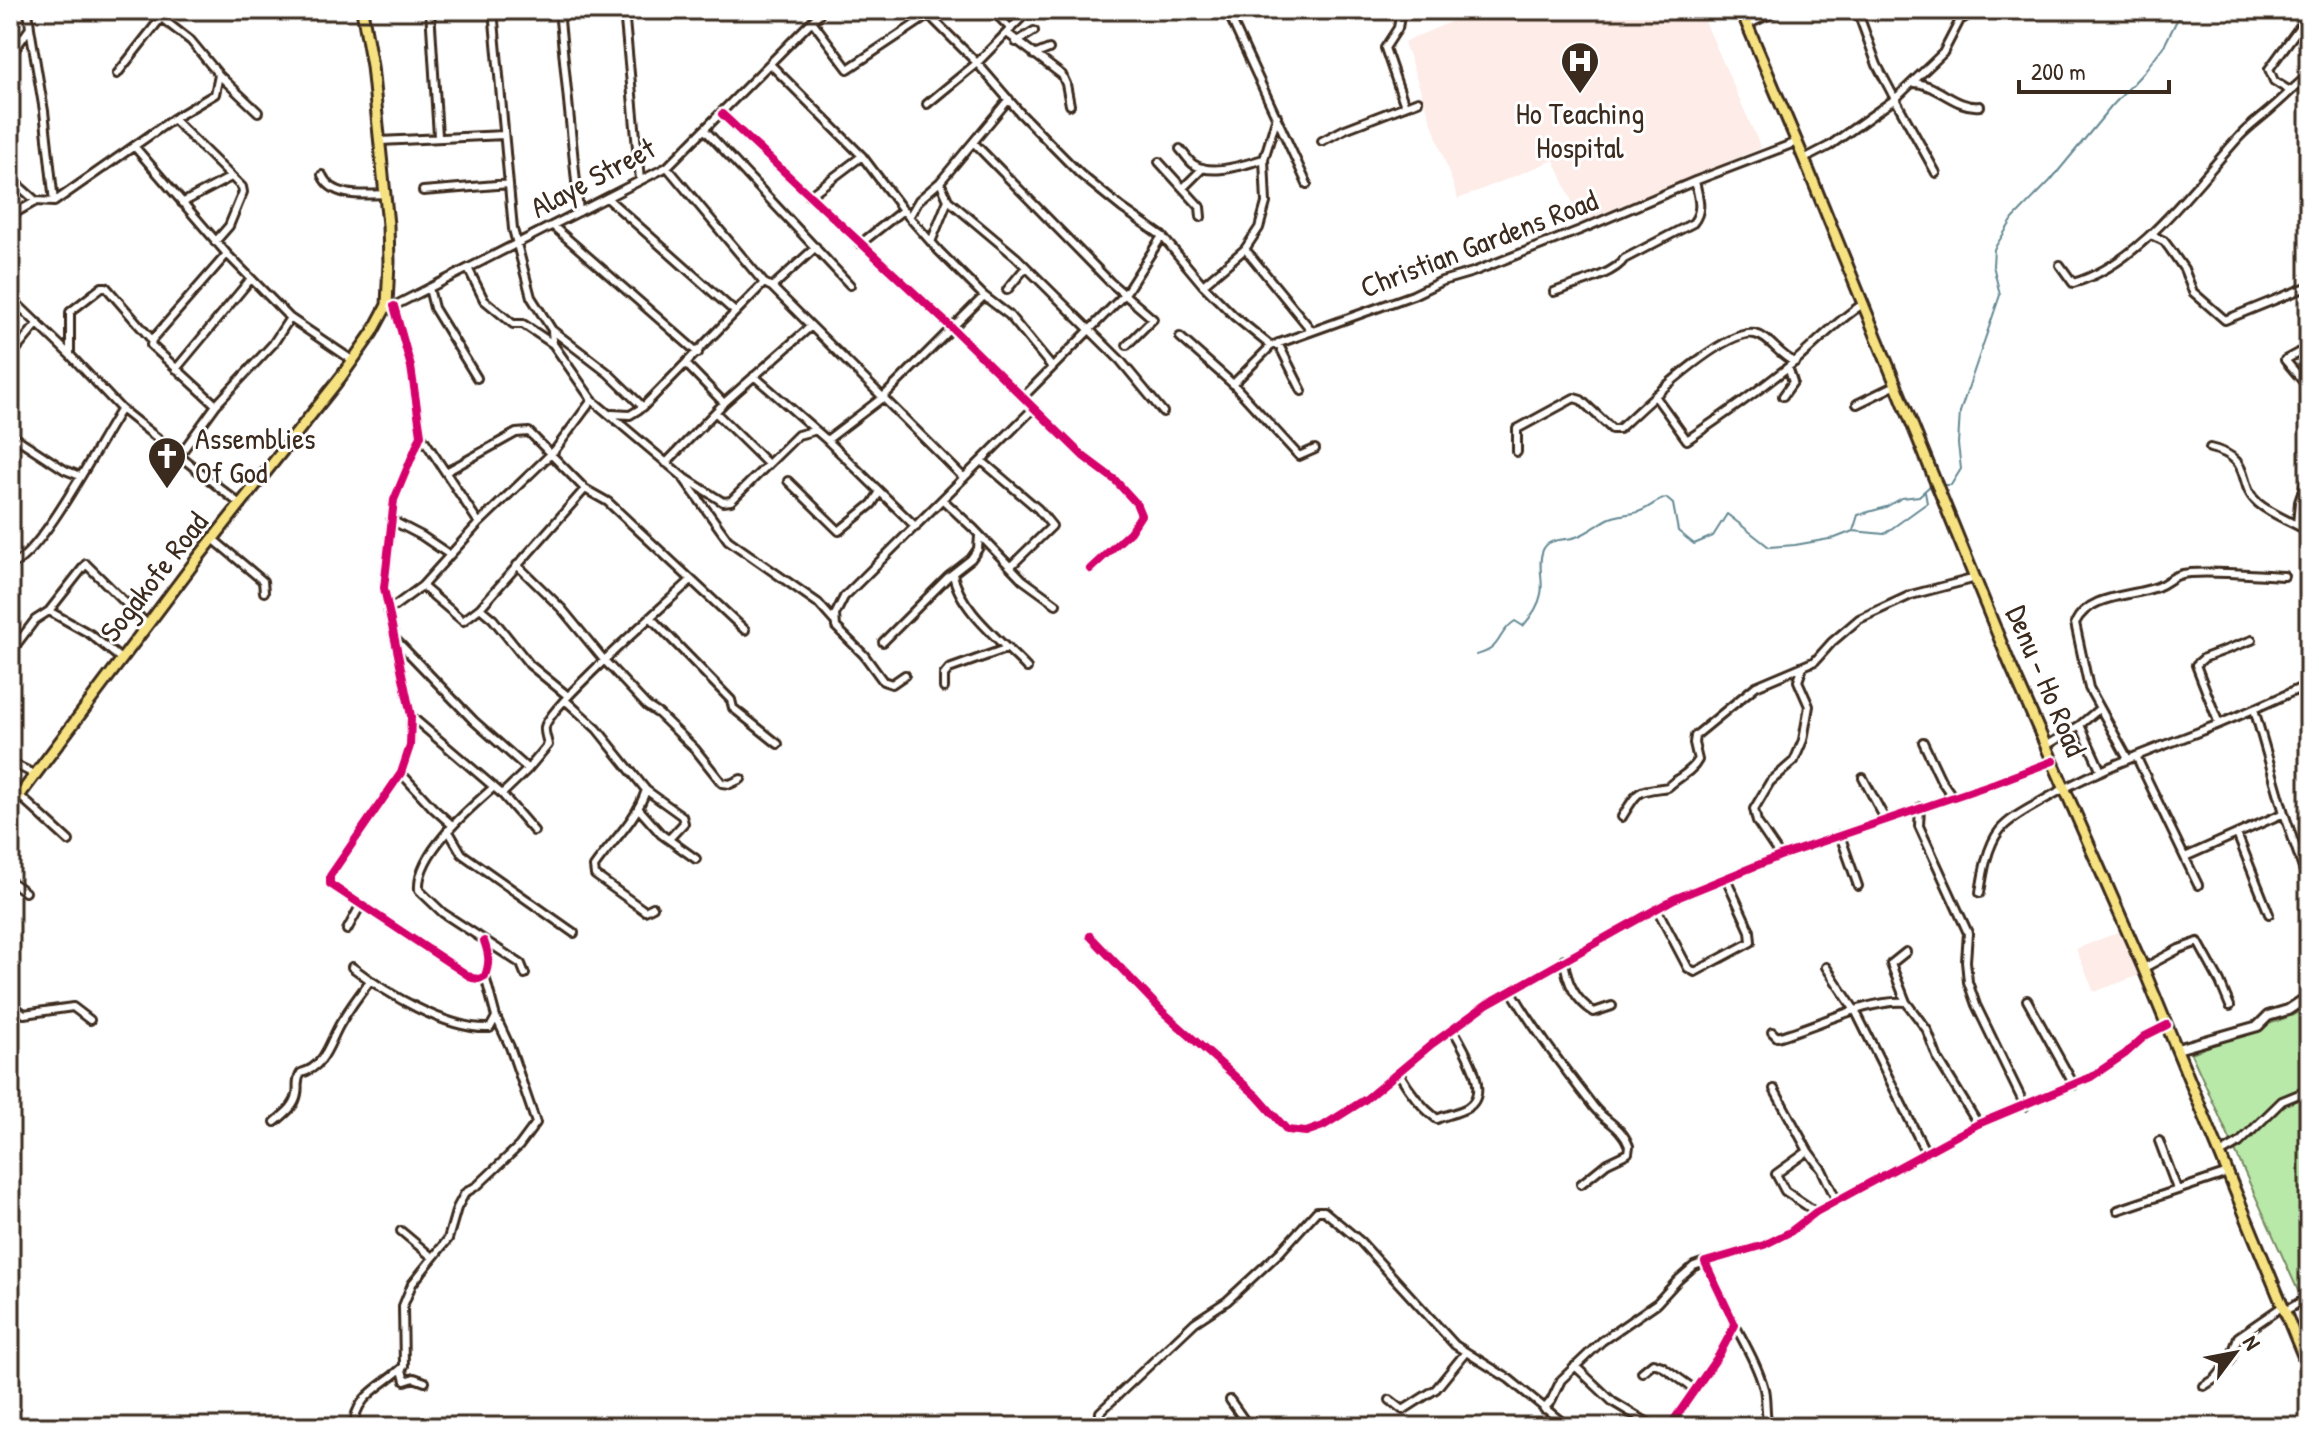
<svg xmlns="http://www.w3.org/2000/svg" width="2319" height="1437" font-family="'Patrick Hand',sans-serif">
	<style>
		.built { fill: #fdece7 }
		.green { fill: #b8e9a9; stroke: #7a8a64; stroke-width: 2 }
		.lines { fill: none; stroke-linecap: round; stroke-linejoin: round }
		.stream { stroke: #648892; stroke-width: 2 }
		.street-casing { stroke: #3b2a1e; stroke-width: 12 }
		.secondary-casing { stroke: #3b2a1e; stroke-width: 14 }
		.primary-casing { stroke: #3b2a1e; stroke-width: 15 }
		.street { stroke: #fff; stroke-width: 6 }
		.secondary { stroke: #fff; stroke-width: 8 }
		.primary { stroke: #f6e281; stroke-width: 9 }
		.cycleway-casing { stroke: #fff; stroke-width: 13 }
		.cycleway { stroke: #d6006c; stroke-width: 8 }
		.labels { text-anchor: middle; stroke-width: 6; stroke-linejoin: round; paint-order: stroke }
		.poi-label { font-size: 30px; fill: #3b2a1e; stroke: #fff }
		.street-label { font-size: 30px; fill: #3b2a1e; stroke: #fff }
	</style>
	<rect width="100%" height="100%" fill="#fff"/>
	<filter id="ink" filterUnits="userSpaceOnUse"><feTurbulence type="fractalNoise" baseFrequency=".0125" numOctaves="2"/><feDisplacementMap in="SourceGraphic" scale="16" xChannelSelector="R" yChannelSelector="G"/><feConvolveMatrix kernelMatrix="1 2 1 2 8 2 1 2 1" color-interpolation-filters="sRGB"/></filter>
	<g filter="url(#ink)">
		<path class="built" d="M1478,10H1700L1761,148L1581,222L1554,160L1458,199L1404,42Z
			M2121,931L2140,975L2094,992L2076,949Z"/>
		<path class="green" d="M2309,1006V1282L2299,1293L2191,1053L2293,1015Z"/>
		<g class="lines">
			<path class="stream" d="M1941,485H1951L1961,469L1958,444L1960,412L2000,295L1993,265L1994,249L2013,219L2050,181L2112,106L2143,73L2165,44L2182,10
				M1853,531L1884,534L1927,503L1925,492
				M1476,655C1503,649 1496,633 1515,621L1523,626C1530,618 1539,605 1541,594C1544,581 1537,563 1543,550C1549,537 1565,541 1576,537C1588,533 1597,525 1608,519C1619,514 1628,515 1638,512C1648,509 1655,501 1666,498L1673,504L1678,531L1694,544L1713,536L1727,514L1769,547L1795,545L1835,538L1853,531L1858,515L1886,507L1902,498L1919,496L1931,485"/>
			<defs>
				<path id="street" d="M28,10L30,28
					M151,10L191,41L219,75L258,112
					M430,10L438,136
					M493,10L513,229L531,297L552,330L608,373L643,407
					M559,10L579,212
					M624,10L640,180
					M924,10L977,63L1029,10
					M992,10L1011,29
					M1227,10L1307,184
					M1401,10L1398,28L1385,48L1405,106
					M812,21L848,69L929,15
					M1747,25L1778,10
					M1007,33L1062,75L1066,84L1070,105
					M1016,42L1034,31
					M1034,55L1049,49
					M10,56L30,28L44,111L54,202
					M770,64L862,156L903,210L939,251L984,296L1009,315L1051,366
					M117,74L161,18L171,10
					M1913,83C1937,83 1955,109 1980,106
					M2290,91L2274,81L2269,69L2309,14
					M927,104L977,63L1021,114L1080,174L1122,208L1162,236L1203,285L1234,316L1271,346
					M722,114L951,327L1083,456L1115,480L1136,503L1141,515L1130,532L1090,569
					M173,119L242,187L243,192L229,226L215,242
					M705,130L850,285
					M380,141L504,135
					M1322,141L1345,129L1418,101
					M974,143L1110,282L1153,319L1127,345
					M134,146L227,254L152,340L151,345L216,405
					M1180,149C1184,153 1188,160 1193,164C1212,177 1245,164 1264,159
					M1804,159L1829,146L1895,99L1877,65L1857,10
					M1159,162L1200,207L1201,217
					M667,167L764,283L772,287L964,478
					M1936,173L1895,99L1943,53L1960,20L1977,10
					M322,175C332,198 362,195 385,194
					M10,178L36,201L54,202L173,119L215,94L219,75
					M940,182L948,200L1016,257L1120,360L1163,412
					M1183,188L1203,168
					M423,191L509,184
					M809,196L862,156
					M607,198L734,311
					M182,203L231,177
					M10,216L36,201
					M909,217L919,200L940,182L1009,99
					M553,226L698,353
					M2151,235L2164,241L2170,249L2184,269L2193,292L2225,320L2309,286
					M931,242L948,200
					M860,244L903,210
					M1245,249L1312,331
					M227,254L290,318L352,360
					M2060,265L2073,283C2139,265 2195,185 2239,137C2249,126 2261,118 2272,108C2285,97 2296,85 2309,75
					M469,270L484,300L513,324H523L553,344
					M1203,285L1245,249L1259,228L1266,203L1264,159L1277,116
					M772,287L816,247
					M429,288L434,308L477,378
					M1007,290L1026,267
					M1554,292C1572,285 1614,275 1624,259L1693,223C1704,210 1698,196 1695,181
					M10,297L70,355L121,409
					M390,305L394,306L667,167L823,10
					M394,306L411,367L421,435L394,500L384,588L411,716L410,746L401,773L330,876V884L472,978L479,979L485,976C490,962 489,955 484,941
					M552,330L553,344L592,400L682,476L723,502L731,501L798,435L813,431
					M1180,337L1233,384L1299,456L1315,449
					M1278,343L1302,391
					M2309,347L2285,360L2309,388
					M70,355V312L102,287H106L152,340
					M10,357L38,323
					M687,365L724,403
					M176,369L250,280
					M754,376L827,440L916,527
					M1233,384L1271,346L1413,295L1442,281L1473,272L1580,230L1695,181L1797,142
					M1655,396L1687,440C1723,416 1758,391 1792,364C1816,344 1836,321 1863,304
					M1783,396L1793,382L1788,367
					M1023,397L1125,294L1162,236
					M1857,404L1896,385
					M716,413L768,464
					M612,414L630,415L643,407L764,283
					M10,434L65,470L80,476
					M421,435L479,523
					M827,440L882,398L984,296
					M2210,448C2255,458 2236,485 2258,503C2272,515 2293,522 2309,532
					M1517,452V429L1574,398L1581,400L1612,429H1619C1641,408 1724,328 1755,334C1770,337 1779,356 1795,362
					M179,456L216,405L273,344L290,318
					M982,461L1038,509L1052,526L1011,566
					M666,463L724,403L810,327
					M446,472L516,433L529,432L585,489L608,502L745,630
					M684,479L728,540L818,603L834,621
					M788,481L839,531L872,504L879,493
					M943,500L974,529L1023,580L1056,604
					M391,520L422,536L450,555
					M2297,525L2299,502L2309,472
					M213,539L263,581L264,592
					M10,565C40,558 101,439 121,409L241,505
					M517,565L562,609L604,660L647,706L659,714L695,749L722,783L730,784L741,779
					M953,574C959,610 1004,643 1027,668
					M422,586L463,621L480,608L493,619L530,665L568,696
					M480,608L585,489
					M49,611L90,634L121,659
					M388,611L422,586L479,523L555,450L592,400
					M651,618L731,700L733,708L778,744
					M396,640L474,721L528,769L502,794
					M883,642L948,577L971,559L978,549L979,536
					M10,653L35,620L49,611L86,564L148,625
					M905,675L892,684L883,681L864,655L836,627L835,615L844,597L1034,408
					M944,688V675L949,669L1008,648
					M2300,688L2309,715
					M565,700L597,729L646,790L682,816L684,823L669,839
					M2100,708L2128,759
					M2254,709L2284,813L2309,886
					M411,716L502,794L534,831
					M2219,724L2196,665L2204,658L2252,640
					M2080,725L2101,771
					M1923,742L1941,780L1952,796
					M2046,746L2080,725L2100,708L2089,688L2075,623C2089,594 2130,597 2157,587C2170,582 2172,574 2190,573C2221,571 2253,575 2284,576
					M2136,756L2198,885
					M10,762L34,774
					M528,769L548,745C547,739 544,732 545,727C549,706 668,602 691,580
					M401,773L433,808L452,825
					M1863,778L1885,819
					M494,787C469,809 416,854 419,890L443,913L521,964L525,974
					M646,790C636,821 612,841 594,867L595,875L645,911L653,907
					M19,795L69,841
					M1920,807L1919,826L1968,933L1966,961L1968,982L1976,1005L2025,1106
					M638,808L661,834L696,859
					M1622,817C1640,788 1636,792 1668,787C1677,778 1692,772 1698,760L1694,743L1695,736L1756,686L1815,661L1832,642L1859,619L1911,595L1976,578
					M448,830L462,854L574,933
					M2237,834L2269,914
					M1840,835L1858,886
					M1780,856L1757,822L1754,809L1770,782L1794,761L1803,740L1809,706L1798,681L1803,667
					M2185,857L2284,813
					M10,881L25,892
					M1980,893C1983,873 1987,846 2000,830C2010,818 2027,810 2040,802C2097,768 2159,748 2219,724C2250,711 2279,698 2309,684
					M1657,909L1688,968L1695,972L1751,942L1750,931L1726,878
					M347,930L360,906
					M1090,936L1163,1012L1257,1096L1287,1130L1306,1132L1323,1126L1366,1099L1432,1044L1487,1004L1674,899L1780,856L1995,783L2053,761
					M1906,952L1891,964L1906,1002
					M1564,959C1566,981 1575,1000 1594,1012L1612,1006
					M352,967C386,993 446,1030 490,1028L496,1017
					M1826,967L1856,1012L1926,1153
					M2144,968L2179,949L2198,942L2220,982L2230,1006
					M1511,990C1535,1031 1564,1068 1593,1106C1605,1122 1621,1125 1629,1146L1628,1153L1607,1163L1581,1184
					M2027,1000L2074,1085
					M10,1003L24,1014L73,1007L90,1020
					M1772,1032L1777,1037C1815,1027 1867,999 1906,1002L1927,1030L1938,1059L1978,1124
					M1399,1073C1409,1091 1420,1106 1437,1119C1446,1115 1458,1113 1467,1108C1493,1093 1463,1048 1453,1029
					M1774,1089L1808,1151L1822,1170L1837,1201
					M275,1122C284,1114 295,1107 297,1094C299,1085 295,1082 301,1073C325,1067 329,1043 340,1024C349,1009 359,995 370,981
					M2159,1141L2177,1189
					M1808,1151L1776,1174L1785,1191L1816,1212
					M2220,1154L2239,1143L2282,1101L2309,1090
					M2118,1210L2228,1173
					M401,1231L432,1257
					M2285,1311L2309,1297
					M1735,1325C1746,1346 1758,1367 1764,1389C1767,1402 1764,1415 1769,1427
					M1575,1366L1613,1402L1655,1427
					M402,1370L405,1381L414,1378L425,1382
					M1642,1372L1653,1363L1662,1366L1694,1389
					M2204,1386L2215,1379L2230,1361L2238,1337L2283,1306
					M1230,1400L1249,1427
					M1390,1400L1403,1410L1436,1389L1466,1352
					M1544,1409L1551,1401L1561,1380L1602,1341L1657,1303L1678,1280L1694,1266L1705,1262
					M354,1427C354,1395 384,1386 404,1366L403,1306L412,1284L448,1239L457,1208L465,1193L478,1185L519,1146L536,1123L510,1047L496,1017L485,976
					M1099,1427L1100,1412L1195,1322L1227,1301L1280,1252L1317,1211H1324L1360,1241L1455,1345L1509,1379L1568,1427
					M1669,1427L1719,1355L1735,1325L1705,1262L1764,1245L1790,1232L1816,1212L1978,1124L2091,1077L2125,1054L2145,1036L2167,1025"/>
				<path id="secondary" d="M2177,1049L2258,1026L2268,1016L2288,1010L2309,996"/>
				<path id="primary" d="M1741,10L1804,159L2009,662L2142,965L2309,1370
					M10,808L197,559L341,377L372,333L387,305L389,262L388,225L372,66L362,10"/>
			</defs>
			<use href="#street" class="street-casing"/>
			<use href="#secondary" class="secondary-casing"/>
			<use href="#primary" class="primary-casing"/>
			<use href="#street" class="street"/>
			<use href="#secondary" class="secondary"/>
			<use href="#primary" class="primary"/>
			<defs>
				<path id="cycleway" d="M722,114L951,327L1083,456L1115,480L1136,503L1141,515L1130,532L1090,569
					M394,306L411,367L421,435L394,500L384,588L411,716L410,746L401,773L330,876V884L472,978L479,979L485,976C490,962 489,955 484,941
					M1090,936L1163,1012L1257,1096L1287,1130L1306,1132L1323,1126L1366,1099L1432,1044L1487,1004L1674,899L1780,856L1995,783L2053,761
					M1669,1427L1719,1355L1735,1325L1705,1262L1764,1245L1790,1232L1816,1212L1978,1124L2091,1077L2125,1054L2145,1036L2167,1025"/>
			</defs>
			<use href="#cycleway" class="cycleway-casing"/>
			<use href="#cycleway" class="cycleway"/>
		</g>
	</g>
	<defs>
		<symbol id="hospital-pin" viewBox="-11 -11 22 30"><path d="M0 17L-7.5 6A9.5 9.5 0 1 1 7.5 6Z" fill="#3b2a1e" stroke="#fff"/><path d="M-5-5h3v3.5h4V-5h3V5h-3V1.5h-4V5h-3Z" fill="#fff"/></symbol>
		<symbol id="church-pin" viewBox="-11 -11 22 30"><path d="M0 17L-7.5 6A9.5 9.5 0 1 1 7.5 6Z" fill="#3b2a1e" stroke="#fff"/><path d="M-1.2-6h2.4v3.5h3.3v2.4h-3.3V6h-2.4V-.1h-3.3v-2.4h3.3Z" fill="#fff"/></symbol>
	</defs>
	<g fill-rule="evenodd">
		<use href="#hospital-pin" x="1558" y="39" width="44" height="60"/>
		<use href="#church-pin" x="145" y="434" width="44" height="60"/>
	</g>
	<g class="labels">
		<g class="poi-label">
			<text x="1580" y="124">Ho Teaching<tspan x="1580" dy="34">Hospital</tspan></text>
			<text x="195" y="449" text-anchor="start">Assemblies<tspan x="195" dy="34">Of God</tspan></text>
		</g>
		<g class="street-label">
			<text transform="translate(593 178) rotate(-28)" y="10">Alaye Street</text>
			<text transform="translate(1479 244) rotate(-21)" y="10">Christian Gardens Road</text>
			<text transform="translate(154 577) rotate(-52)" y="10">Sogakofe Road</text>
			<text transform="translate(2046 681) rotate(67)" y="10">Denu - Ho Road</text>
		</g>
	</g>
	<rect width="2319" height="1437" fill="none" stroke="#fff" stroke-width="40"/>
	<rect x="20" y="20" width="2279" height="1397" fill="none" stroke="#3b2a1e" stroke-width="3" filter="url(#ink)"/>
	<g transform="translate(2235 1353) rotate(58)" stroke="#ffffff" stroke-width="6" paint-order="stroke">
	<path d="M0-6L14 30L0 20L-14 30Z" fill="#3b2a1e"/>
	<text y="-12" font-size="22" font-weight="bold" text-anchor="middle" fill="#3b2a1e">N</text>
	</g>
	<path d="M2019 80v12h150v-12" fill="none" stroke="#3b2a1e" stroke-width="4"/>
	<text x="2031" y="80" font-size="24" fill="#3b2a1e" stroke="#ffffff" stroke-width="6" paint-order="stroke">200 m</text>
</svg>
